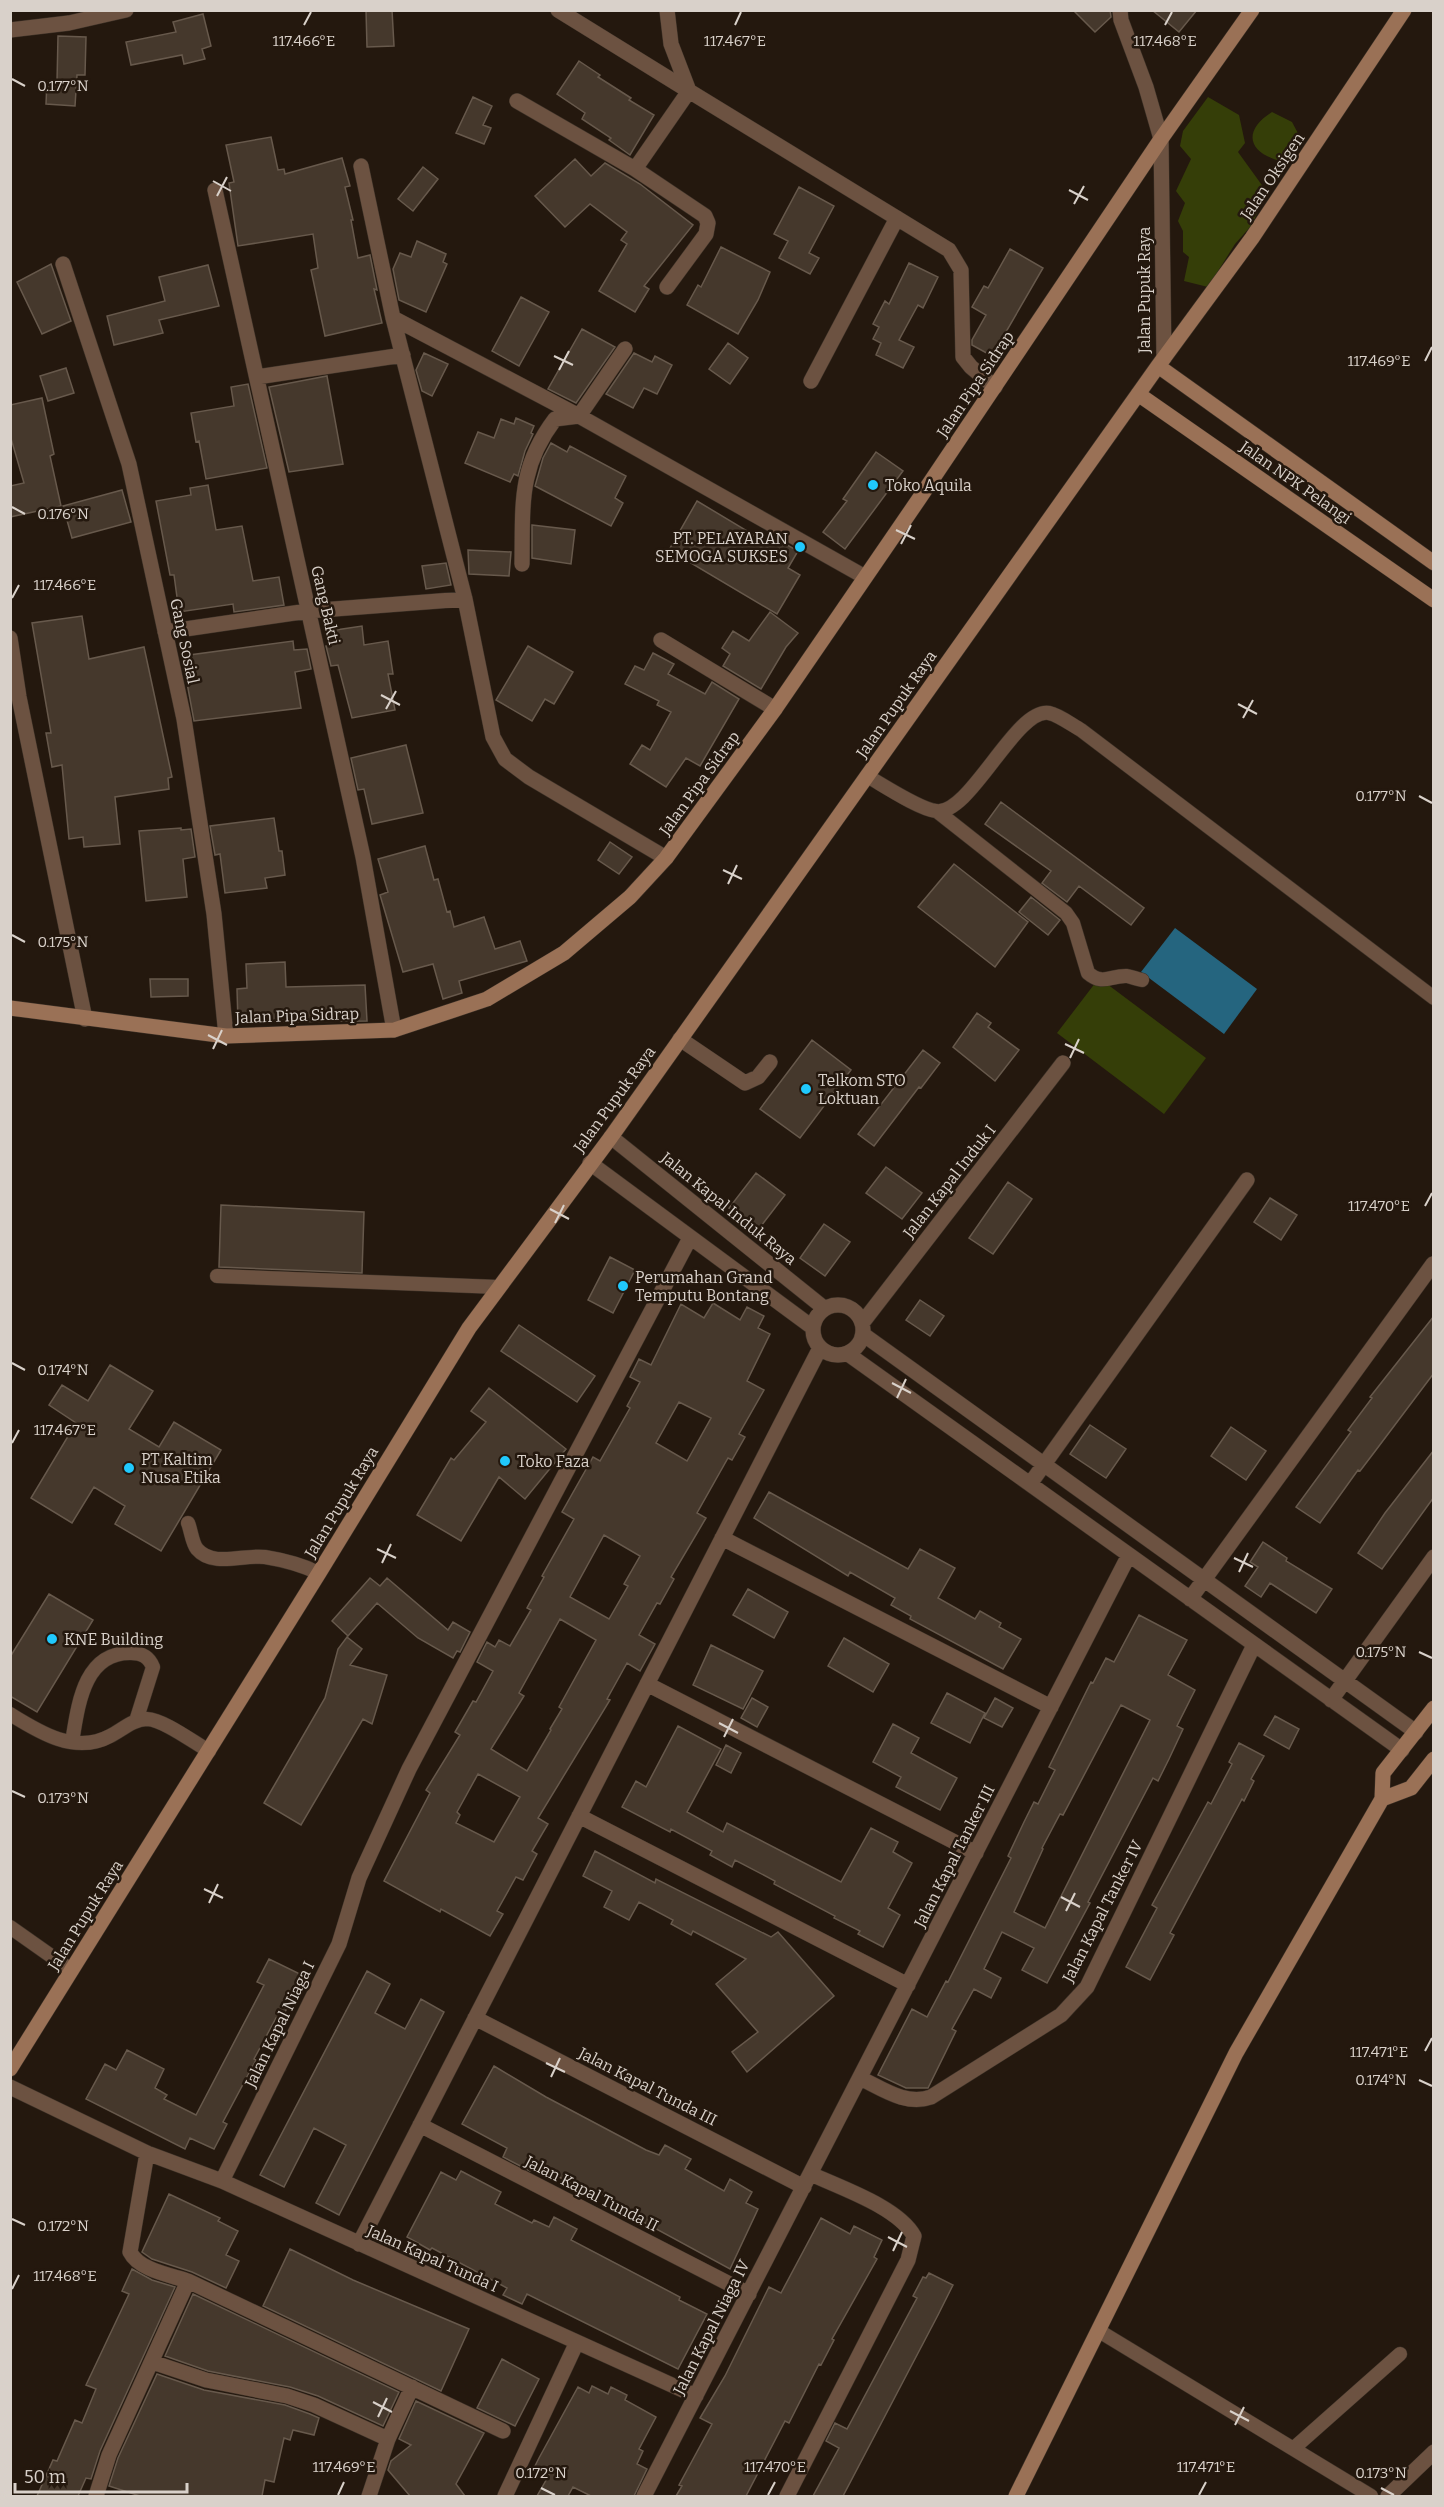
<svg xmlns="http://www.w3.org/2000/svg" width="1444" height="2507" font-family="Bitter,serif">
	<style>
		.green { fill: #353e08 }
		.water { fill: #25657f }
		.building { fill: #45382c; stroke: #67594c; stroke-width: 1.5; fill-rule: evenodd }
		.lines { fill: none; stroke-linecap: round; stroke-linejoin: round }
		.lane-casing { stroke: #3d3228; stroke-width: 15 }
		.street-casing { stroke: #3d3228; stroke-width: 16 }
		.secondary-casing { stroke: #3d3228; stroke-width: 16 }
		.lane { stroke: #6c5241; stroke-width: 14 }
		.street { stroke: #6c5241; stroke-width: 15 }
		.secondary { stroke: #9a7156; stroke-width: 15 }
		.ticks { fill: none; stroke: #d9d1ca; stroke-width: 2 }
		.poi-dot { fill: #20c9fd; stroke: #24180e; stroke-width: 2 }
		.labels { text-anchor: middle; stroke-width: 5; stroke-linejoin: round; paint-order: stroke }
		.street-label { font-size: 16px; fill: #d9d1ca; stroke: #24180e }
		.poi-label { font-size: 16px; fill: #d9d1ca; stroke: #24180e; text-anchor: start }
		.ticks-label { font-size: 15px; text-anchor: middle; fill: #d9d1ca; stroke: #24180e; stroke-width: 5; stroke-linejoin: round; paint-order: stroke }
	</style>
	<rect width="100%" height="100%" fill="#24180e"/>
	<path class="green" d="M1208,97L1239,115L1245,143L1238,152L1264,188V199L1251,226L1235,244L1208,287L1184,281L1189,257L1183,252V231L1178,221L1185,203L1176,191L1191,159L1180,146L1183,131Z
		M1272,112L1292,122L1301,139L1299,148L1281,161C1248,153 1242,131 1272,112Z
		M1099,978L1206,1058L1164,1114L1057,1033Z"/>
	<path class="water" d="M1175,928L1257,989L1224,1034L1141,972Z"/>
	<path class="building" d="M366,10H392L394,46L367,47Z
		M1073,10H1110L1111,17L1095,32Z
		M1152,10H1197L1179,32Z
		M203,14L211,46L202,49L205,59L184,64L182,55L131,65L126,42L176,32L173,22Z
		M58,36L86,37L85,75H77L75,106L46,104L47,82H57Z
		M579,61L600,75L598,77L631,98L629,100L654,115L630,155L609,140L611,138L582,119L585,113L557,94Z
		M473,97L492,106L483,125L491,128L484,144L456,133Z
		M271,137L278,170L284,169L285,174L342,158L350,186L345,187L353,220H351L358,258L370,255L377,290L374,289L382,323L325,336L311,270L318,268L313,234L238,246L229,183L234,182L226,145Z
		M575,159L591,176L605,163L640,184L693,225L644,286L649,289L635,312L599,291L627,244L621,240L627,232L590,204L565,227L535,196Z
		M423,167L438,179L413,211L398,199Z
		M799,187L834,206L809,253L819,258L810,274L779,258L788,241L774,234Z
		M417,241L446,254L443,262L447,264L426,312L399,300L393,269L400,253L411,257Z
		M721,247L770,272L758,300L738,334L687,305L698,285L701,287Z
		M1010,249L1043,268L992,356L972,345V340L986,315L972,307L984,286L988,288Z
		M909,263L938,277L923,308L918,305L899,340L914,347L903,368L876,355L881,343L873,339L879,327L873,324L885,301L889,304Z
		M51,264L71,321L42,334L17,282Z
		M208,265L219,306L159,320L163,333L114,345L107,316L165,301L159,277Z
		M521,297L549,312L519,366L492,351Z
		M582,329L615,347L576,403L548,389Z
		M728,343L748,358L730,384L709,369Z
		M424,353L448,364L432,396L422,391L416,370Z
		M634,353L652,362L655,356L672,365L657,394L644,388L633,408L606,394Z
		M66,368L74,393L48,401L40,376Z
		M327,376L343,464L289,472L269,387Z
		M248,384L267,468L206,479L199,441L196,442L191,413L234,406L231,387Z
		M42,398L54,454L50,456L61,506L10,517V486L24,483L10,435V405Z
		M516,418L534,426L531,433L533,434L525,451L518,476L514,474L510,482L465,463L478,432L494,438L501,419L514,424Z
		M551,443L567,452L570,446L626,476L615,498L623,503L611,526L535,486L543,458Z
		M876,452L903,471L845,549L823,532L847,501L843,499Z
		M208,485L216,530L242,526L253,581L279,577L284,605L234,612L233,604L179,612L174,575H170L156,501L191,495L190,488Z
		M122,490L131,522L72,538L63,506Z
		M697,501L769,544L773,537L798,551L788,568L800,575L777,614L669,550Z
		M532,525L575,530L571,564L532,558Z
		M468,550L511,552L509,576L469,574Z
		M446,563L451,585L426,589L422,566Z
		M770,612L798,633L786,647L761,689L723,666L730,654L722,648L733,631L749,641Z
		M82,616L89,659L144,647L172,777L168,778L169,789L115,797L120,844L84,847L83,837L69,839L62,765L52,767L46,733H51L32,623Z
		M362,626L364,645L388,641L393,674H388L395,710L352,718L338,665L331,666L326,646L337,644L336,630Z
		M293,641L294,650L307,649L311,669L295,672L301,708L194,721L182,656Z
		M528,646L573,672L554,704L545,699L532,721L496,700Z
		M653,653L674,664L668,674L705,694L712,682L739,699L700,766L686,758L666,787L630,764L642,745L650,750L671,712L657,705L659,701L625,684L635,666L644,670Z
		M406,745L423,813L372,824L364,789L358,790L351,758Z
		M1001,802L1144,908L1131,925L1079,886L1067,902L1042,883L1051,871L985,824Z
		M274,818L279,851H282L285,875L265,878L267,888L225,893L220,854L215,855L210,826Z
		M181,828V830L191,829L195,857L183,859L187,897L146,901L139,831Z
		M610,842L632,857L619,874L598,860Z
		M425,846L434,880L438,879L447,912L450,911L454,927L484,917L495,949L520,941L527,961L459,981L462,993L443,999L433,964L403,972L380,895L388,892L378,859Z
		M954,864L1028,922L995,967L918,907Z
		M1031,897L1060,920L1048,935L1019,912Z
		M285,962L286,987L365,985L367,1021L238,1022L237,989L247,988L246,964Z
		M150,979H188V996L151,997Z
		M977,1013L991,1023L988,1027L1019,1050L995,1081L953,1047Z
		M812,1040L851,1070L800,1138L760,1109Z
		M923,1050L940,1063L921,1088L919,1087L874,1146L858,1134Z
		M886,1167L922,1193L902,1219L866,1193Z
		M756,1173L785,1195L758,1230L729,1208Z
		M1008,1182L1032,1199L993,1254L969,1238Z
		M1270,1198L1297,1215L1281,1240L1254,1222Z
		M221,1205L364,1212L362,1273L219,1267Z
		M824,1224L850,1242L825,1276L800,1258Z
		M610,1257L635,1270L613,1313L588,1300Z
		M920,1300L944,1316L930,1336L906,1320Z
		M713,1303L740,1320L747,1307L764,1316L758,1328L770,1334L747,1381L764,1390L739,1434L745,1437L732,1460L728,1458L697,1513L706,1518L671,1577L674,1579L660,1604L657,1603L639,1635L655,1644L640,1671L627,1663L607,1699L610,1700L538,1818L548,1824L532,1851L537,1854L523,1880L516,1877L497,1911L503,1914L490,1936L441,1909L440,1912L384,1881L430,1793L426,1790L460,1735L455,1732L473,1701L476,1702L493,1671L477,1662L487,1642L495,1647L499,1640L510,1646L531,1610L527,1608L544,1577L542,1576L574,1519L562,1512L593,1457L600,1461L630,1408L627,1406L640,1382L630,1377L639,1359L651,1365L681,1304L704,1318ZM679,1402L711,1418L687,1461L656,1443ZM604,1535L640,1556L624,1584L628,1586L609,1619L570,1597ZM560,1619L596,1640L559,1707L562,1709L550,1729L551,1730L527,1771L491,1749L524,1696L519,1693ZM478,1774L520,1797L494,1842L456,1823L460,1815L457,1812Z
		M1434,1316V1373L1376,1450L1360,1471L1358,1470L1320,1523L1296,1507L1351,1432L1348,1430L1372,1398L1370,1397Z
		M519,1325L595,1376L577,1402L501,1351Z
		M110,1365L153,1391L129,1429L159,1447L174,1422L221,1450L161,1551L115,1524L125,1506L94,1487L72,1523L31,1498L76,1423L49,1405L62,1385L88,1401Z
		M489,1388L566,1449L525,1499L499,1477L461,1541L417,1515L451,1458L454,1460L486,1422L471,1411Z
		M1090,1425L1126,1449L1106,1478L1070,1454Z
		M1231,1427L1266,1451L1246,1480L1211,1456Z
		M1434,1450V1497L1382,1569L1358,1553L1385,1513Z
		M769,1492L908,1569L920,1549L955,1568L938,1598L975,1619L980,1611L1001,1623L999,1627L1021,1639L1003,1669L910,1619L911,1616L891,1605L895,1598L850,1572L848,1576L754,1518Z
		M1263,1542L1287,1558L1286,1561L1332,1589L1316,1613L1270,1583L1261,1597L1245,1586L1258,1567L1250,1562Z
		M370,1578L380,1586L387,1578L448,1630L453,1622L470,1632L460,1652L457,1651L453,1658L418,1638L377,1603L348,1636L332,1621Z
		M748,1589L788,1612L774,1638L733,1615Z
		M49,1594L93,1620L37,1712L10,1696V1657Z
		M1139,1615L1187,1640L1168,1675L1195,1690L1177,1726L1183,1729L1169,1759L1158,1781L1153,1778L1088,1902L1090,1903L1047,1983L1022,1970L1034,1948L1002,1932L984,1969L1001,1978L991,1998L974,1989L952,2029L956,2031L928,2088H906L878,2075L912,2009L927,2017L946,1981L948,1982L1011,1858L1008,1856L1024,1822L1034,1802L1038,1804L1055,1770L1049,1767L1091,1682L1093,1683L1106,1658L1114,1662ZM1121,1705L1150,1720L1045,1928L1014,1912L1043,1849L1042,1848L1060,1814L1063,1815Z
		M347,1637L362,1649L350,1665L387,1675L372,1724L363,1719L301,1825L264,1803L325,1698L338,1649Z
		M844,1638L889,1664L873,1692L828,1666Z
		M711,1645L763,1671L743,1709L693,1685Z
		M947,1693L985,1713L970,1743L931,1723Z
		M752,1698L768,1707L757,1727L741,1718Z
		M995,1698L1013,1708L1002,1727L984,1718Z
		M1275,1716L1299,1729L1289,1749L1264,1735Z
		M893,1724L919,1738L911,1753L957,1778L940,1810L896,1787L901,1777L873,1762Z
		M678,1726L721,1749L687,1812L723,1832L727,1823L841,1882L871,1828L898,1842L893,1852L912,1863L888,1908L900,1915L883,1947L858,1934L860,1931L834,1918L835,1916L774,1884L775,1881L735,1860L732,1867L710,1855L712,1851L671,1829L670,1832L622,1807L636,1781L646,1787Z
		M1239,1743L1264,1756L1251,1779L1254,1781L1244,1801L1242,1799L1170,1933L1174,1935L1150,1980L1126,1967L1157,1908L1152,1905L1208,1802L1211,1804L1232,1764L1229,1762Z
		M726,1745L741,1753L731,1773L716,1765Z
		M595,1851L655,1883L656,1879L771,1937L778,1932L834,1996L747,2072L732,2052L758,2032L716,1984L746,1959L693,1931L691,1935L671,1924L673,1920L639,1902L629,1920L604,1907L612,1891L583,1876Z
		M269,1959L300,1974L297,1980L300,1982L281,2020L276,2018L254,2059L256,2060L223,2122L227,2124L214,2149L190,2138L185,2149L86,2099L105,2064L116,2070L127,2050L164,2069L155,2088L167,2095L164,2099L196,2115L264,1985L257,1982Z
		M367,1971L390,1984L375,2013L405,2029L421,1999L444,2012L339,2215L316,2203L346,2145L314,2128L284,2187L260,2175Z
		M494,2066L546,2097L646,2150L659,2155L665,2145L691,2159L685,2169L724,2191L730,2179L752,2192L746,2203L758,2209L730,2269L612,2205L614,2201L582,2184L580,2188L534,2164L530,2171L503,2157L507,2148L462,2124Z
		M461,2171L501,2192L495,2204L532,2223L534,2220L549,2227L554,2217L577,2229L571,2240L680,2297L679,2300L707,2314L678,2369L527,2294L522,2304L503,2295L507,2288L432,2248L430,2250L407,2237L441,2172L456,2180Z
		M169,2194L220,2218L218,2221L238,2231L226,2255L239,2261L226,2288L192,2272L152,2259L142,2252Z
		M821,2218L850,2234L854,2226L882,2240L874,2257L877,2259L832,2339L834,2340L821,2365L819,2364L789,2423L785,2421L746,2496H676L682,2486L679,2485L712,2424L700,2418L725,2376L769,2287L781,2293Z
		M290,2249L353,2280L469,2329L441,2391L263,2306Z
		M132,2269L152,2280L175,2287L100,2451L91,2479L86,2478L78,2496H37L53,2460L57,2461L75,2420L82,2423L96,2389L86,2385L129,2294L122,2291Z
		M929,2273L953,2285L938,2315L843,2496H813L839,2448L826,2441L835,2423L847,2429L917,2298L913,2296L923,2277L926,2278Z
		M193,2294L399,2392L383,2426L318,2396L290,2387L208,2371L165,2356Z
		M502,2359L539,2379L515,2426L477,2408Z
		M157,2374L204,2390L285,2405L310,2414L319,2418L314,2435L293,2430L290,2440L284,2438L274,2482L265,2480L262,2496H140L109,2486L118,2458Z
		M592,2386L608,2394L611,2387L627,2395L625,2400L656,2417L639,2449L643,2451L637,2464L647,2469L634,2496H591L573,2487L568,2496H537L549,2475L534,2468L539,2458L578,2387L589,2393Z
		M416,2401L484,2433L456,2484L465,2496H410L388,2470L391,2461L411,2445L399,2439Z"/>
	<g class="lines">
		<defs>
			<path id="lane" d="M867,776C883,785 919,809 936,811C970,816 1016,707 1049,713C1059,715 1072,725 1081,730L1434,998
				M938,812L1066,913L1073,923L1088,973C1103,986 1111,975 1127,976C1132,977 1137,979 1142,980
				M217,1276L498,1287
				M188,1523C191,1530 192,1543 197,1549C213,1568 245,1554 265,1557C284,1560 302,1565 319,1573
				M10,1714C39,1732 75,1755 110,1736C122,1730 133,1719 147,1719C164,1720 193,1742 209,1751
				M72,1742C78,1707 83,1652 131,1653C142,1653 149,1657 153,1667L136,1721
				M10,1927L71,1970
				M1099,2331L1371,2496
				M1294,2448L1400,2354"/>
			<path id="street" d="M558,10L689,91L635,169
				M667,10L671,44L689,91L949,250L961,270L963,357L971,367L995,387
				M1120,10L1121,20L1146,87L1161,139L1164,358
				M10,30L69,23L126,10
				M517,101L635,169L705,216L708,223L706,234L667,287
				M361,166L393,318L465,599L493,737L505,759L529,777L666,858
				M215,190L363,857L394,1030
				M63,264L129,464L184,719L214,914L226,1036
				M393,318L579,416L865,577
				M257,377L403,355
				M811,381L897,218
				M522,564C523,505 518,468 555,419L579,416L625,349
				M165,632L308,611L465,599
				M10,638L19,697L85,1019
				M661,640L775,709
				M680,1039L745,1083L758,1077L770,1062
				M611,1137L824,1308
				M590,1163L812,1327
				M813 1330a25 25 0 1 1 50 0a25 25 0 1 1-50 0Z
				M863,1322L1063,1063
				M864,1335L1416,1732
				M848,1354L1402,1750
				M1030,1484L1247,1180
				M722,1538L1051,1707
				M1190,1599L1433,1264
				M647,1684L976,1853
				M1331,1700L1434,1557
				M579,1816L908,1985
				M475,2018L804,2187
				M860,2078C883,2089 906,2106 931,2097L1061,2015L1087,1987L1254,1645
				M10,2087L147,2153L222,2181L696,2396
				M420,2125L749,2294
				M222,2181L339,1944L359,1878L409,1769L690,1238
				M359,2244L820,1348
				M188,2281L503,2431
				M152,2362L206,2380L287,2396L314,2405L388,2439
				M96,2496L109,2455L188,2281C170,2275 139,2270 130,2252L147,2153
				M369,2496L388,2439L412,2387
				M505,2496L577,2342
				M644,2496L1129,1555
				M787,2496L908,2260L914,2236C898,2207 841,2188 811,2174
				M1388,2496L1434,2452"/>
			<path id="secondary" d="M1158,366L1434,563
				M1138,394L1434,600
				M10,1008L226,1036L394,1030L487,999L564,953L630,897L666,858L775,709L919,499L1161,139L1252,10
				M1382,1799L1411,1788L1434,1759
				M10,2069L319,1573L469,1328L611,1137L1158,366L1252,238L1404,10
				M1016,2496L1236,2053L1382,1799L1383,1773L1434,1708"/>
		</defs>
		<use href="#lane" class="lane-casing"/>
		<use href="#street" class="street-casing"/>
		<use href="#secondary" class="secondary-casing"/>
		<use href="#lane" class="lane"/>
		<use href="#street" class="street"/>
		<use href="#secondary" class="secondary"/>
	</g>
	<path class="ticks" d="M304,25L311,12M735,25L741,12M1165,25L1172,12M12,79L25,86M213,181L231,191M1069,190L1088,200M217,196L227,177M1074,204L1084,186M554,356L573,365M1425,361L1432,347M559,370L569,351M12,507L25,514M896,530L915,539M901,544L911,525M12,598L19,585M381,695L400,705M1238,704L1257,714M386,709L396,691M1243,718L1253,700M1419,796L1432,803M723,870L742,879M728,884L737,865M12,935L25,942M208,1035L227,1045M1065,1044L1084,1053M213,1049L222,1030M1070,1058L1079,1039M1425,1206L1432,1193M550,1209L569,1219M555,1223L564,1205M12,1363L25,1370M892,1383L911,1393M897,1398L906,1379M12,1443L19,1430M377,1549L396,1558M1234,1558L1253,1567M382,1563L391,1544M1239,1572L1248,1553M1419,1652L1432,1658M719,1723L738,1733M724,1737L733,1719M12,1791L25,1797M204,1889L223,1898M1061,1897L1080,1907M209,1903L218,1884M1066,1911L1075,1893M1425,2051L1432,2038M546,2063L565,2072M551,2077L560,2058M1419,2080L1432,2086M12,2219L25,2225M888,2237L907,2247M893,2251L902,2232M12,2289L19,2275M373,2402L392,2412M1230,2411L1249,2421M378,2417L387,2398M1235,2425L1244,2407M541,2488L555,2495M1381,2488L1394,2495M338,2495L344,2482M768,2495L775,2482M1199,2495L1206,2482"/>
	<g class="poi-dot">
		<circle cx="873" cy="485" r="6"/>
		<circle cx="800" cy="547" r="6"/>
		<circle cx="806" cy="1089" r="6"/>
		<circle cx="623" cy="1286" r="6"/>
		<circle cx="505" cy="1461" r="6"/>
		<circle cx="129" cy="1468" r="6"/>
		<circle cx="52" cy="1639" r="6"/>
	</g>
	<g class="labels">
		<g class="street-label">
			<text transform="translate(1272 176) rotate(-56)" y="6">Jalan Oksigen</text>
			<text transform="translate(1144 290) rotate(-90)" y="6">Jalan Pupuk Raya</text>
			<text transform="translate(975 384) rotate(-56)" y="6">Jalan Pipa Sidrap</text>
			<text transform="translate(1296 482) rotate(35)" y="6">Jalan NPK Pelangi</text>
			<text transform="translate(326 605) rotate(77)" y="6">Gang Bakti</text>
			<text transform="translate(185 641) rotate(78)" y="6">Gang Sosial</text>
			<text transform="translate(896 704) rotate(-55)" y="6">Jalan Pupuk Raya</text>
			<text transform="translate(699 783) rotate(-54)" y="6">Jalan Pipa Sidrap</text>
			<text transform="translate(297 1015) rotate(-2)" y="6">Jalan Pipa Sidrap</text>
			<text transform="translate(614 1099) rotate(-54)" y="6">Jalan Pupuk Raya</text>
			<text transform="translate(949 1181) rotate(-52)" y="6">Jalan Kapal Induk I</text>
			<text transform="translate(729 1208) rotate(39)" y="6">Jalan Kapal Induk Raya</text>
			<text transform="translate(341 1502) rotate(-59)" y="6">Jalan Pupuk Raya</text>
			<text transform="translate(954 1856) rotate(-63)" y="6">Jalan Kapal Tanker III</text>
			<text transform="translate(1102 1911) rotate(-63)" y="6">Jalan Kapal Tanker IV</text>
			<text transform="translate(85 1915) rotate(-58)" y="6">Jalan Pupuk Raya</text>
			<text transform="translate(279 2024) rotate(-64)" y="6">Jalan Kapal Niaga I</text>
			<text transform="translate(648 2086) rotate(27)" y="6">Jalan Kapal Tunda III</text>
			<text transform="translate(592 2193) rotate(27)" y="6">Jalan Kapal Tunda II</text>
			<text transform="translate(433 2258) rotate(24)" y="6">Jalan Kapal Tunda I</text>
			<text transform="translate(711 2327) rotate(-63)" y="6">Jalan Kapal Niaga IV</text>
		</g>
		<g class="poi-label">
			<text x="885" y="491">Toko Aquila</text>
			<text x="788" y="544" text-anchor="end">PT. PELAYARAN<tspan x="788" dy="18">SEMOGA SUKSES</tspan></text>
			<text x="818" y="1086">Telkom STO<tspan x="818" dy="18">Loktuan</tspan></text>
			<text x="635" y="1283">Perumahan Grand<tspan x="635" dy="18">Temputu Bontang</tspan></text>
			<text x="141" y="1465">PT Kaltim<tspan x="141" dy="18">Nusa Etika</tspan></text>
			<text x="517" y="1467">Toko Faza</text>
			<text x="64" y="1645">KNE Building</text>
		</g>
	</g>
	<g class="ticks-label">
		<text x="304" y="46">117.466°E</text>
		<text x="735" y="46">117.467°E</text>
		<text x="1165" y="46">117.468°E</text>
		<text x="63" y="91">0.177°N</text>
		<text x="1379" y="366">117.469°E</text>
		<text x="63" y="519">0.176°N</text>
		<text x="65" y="590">117.466°E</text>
		<text x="1381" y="801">0.177°N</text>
		<text x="63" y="947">0.175°N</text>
		<text x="1379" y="1211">117.470°E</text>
		<text x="63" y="1375">0.174°N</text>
		<text x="65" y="1435">117.467°E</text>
		<text x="1381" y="1657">0.175°N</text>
		<text x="63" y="1803">0.173°N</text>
		<text x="1379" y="2057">117.471°E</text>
		<text x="1381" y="2085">0.174°N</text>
		<text x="63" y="2231">0.172°N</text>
		<text x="65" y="2281">117.468°E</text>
		<text x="344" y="2472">117.469°E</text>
		<text x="775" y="2472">117.470°E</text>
		<text x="1206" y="2472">117.471°E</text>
		<text x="541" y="2478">0.172°N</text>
		<text x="1381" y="2478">0.173°N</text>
	</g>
	<rect width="1444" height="2507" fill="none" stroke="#d9d1ca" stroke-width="24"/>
	<path d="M15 2483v9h172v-9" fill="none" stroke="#d9d1ca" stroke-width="3"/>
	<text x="24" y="2483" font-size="18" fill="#d9d1ca" stroke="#24180e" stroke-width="4.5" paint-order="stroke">50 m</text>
</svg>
